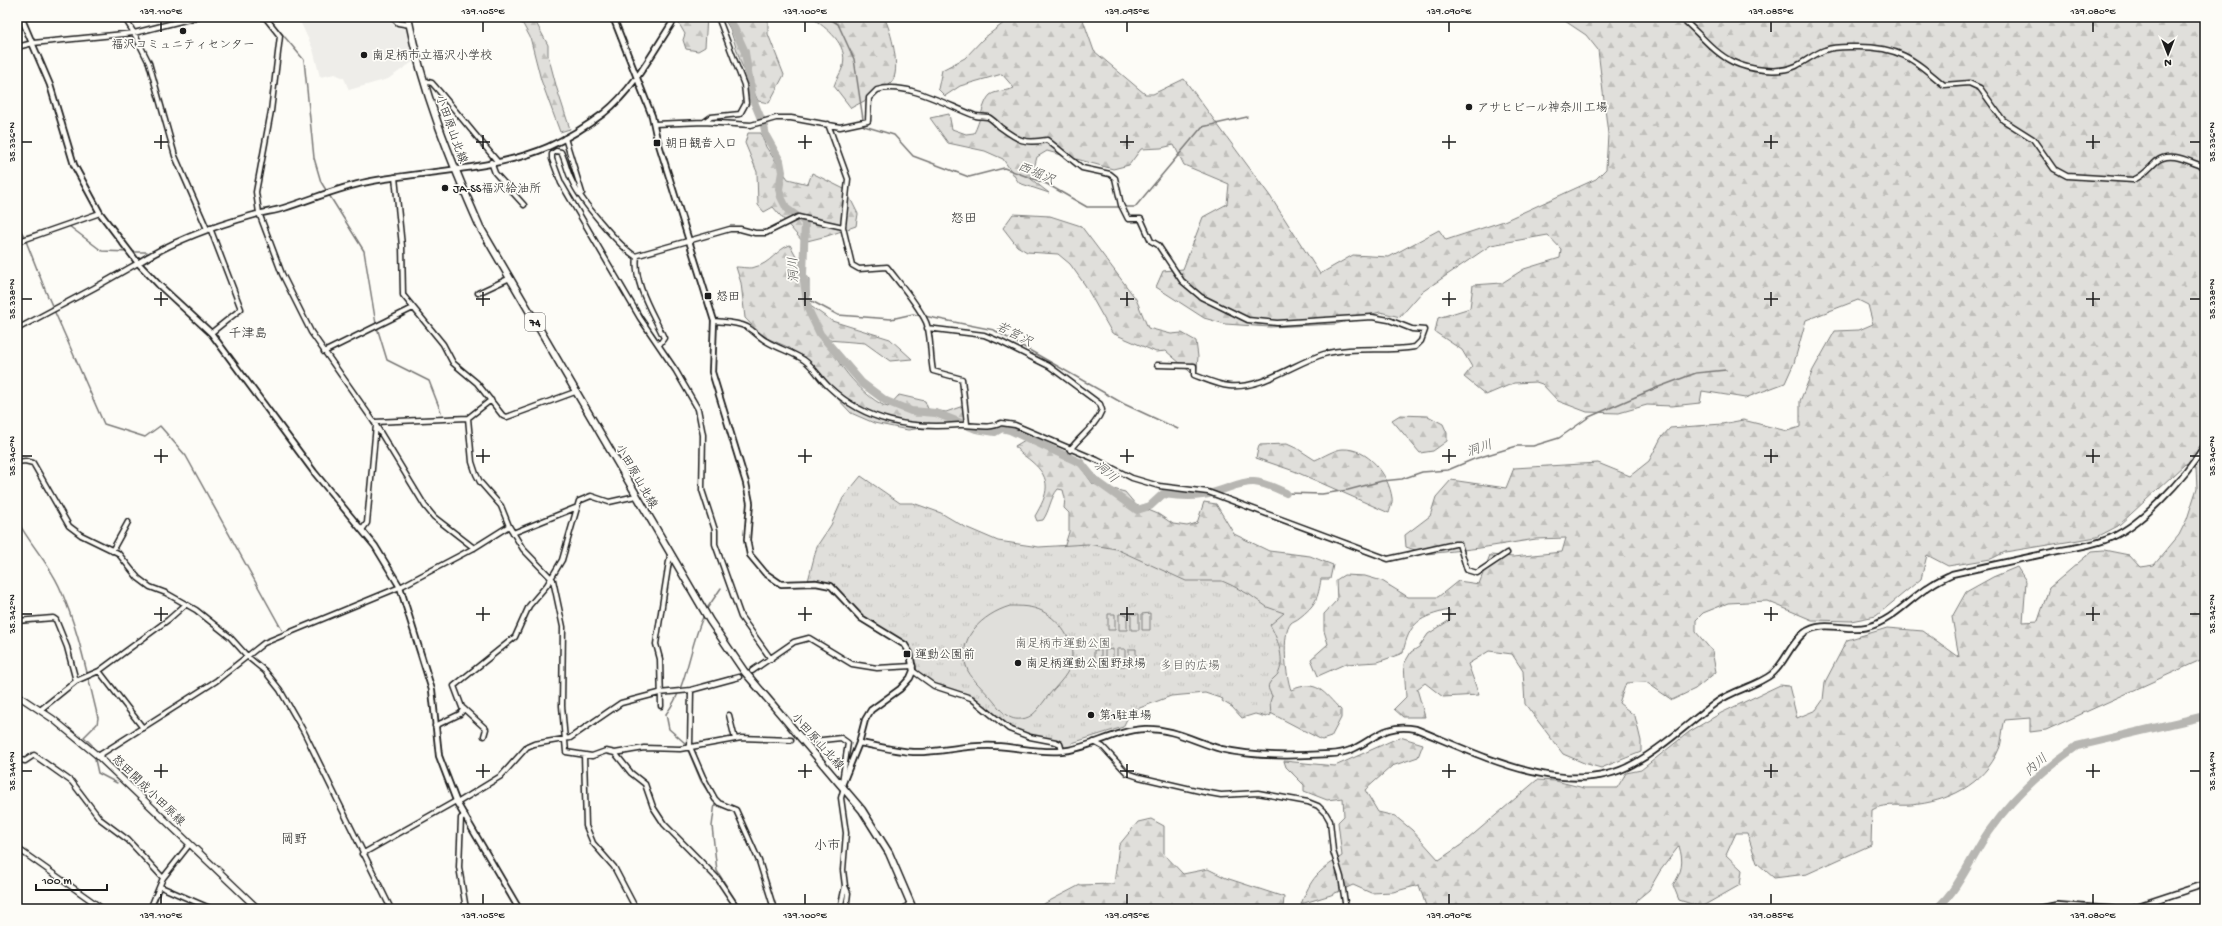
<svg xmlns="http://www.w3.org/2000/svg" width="2222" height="926" font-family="'Gochi Hand','Klee One',sans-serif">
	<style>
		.built { fill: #eeede9 }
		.forest { fill: url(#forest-firs); stroke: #7e7e7c }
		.park { fill: url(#park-tufts); stroke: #7e7e7c }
		.pitch { fill: #e0dfdb; stroke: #7e7e7c }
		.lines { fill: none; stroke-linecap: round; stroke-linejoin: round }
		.stream { stroke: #797876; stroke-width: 1.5 }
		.river { stroke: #b7b6b2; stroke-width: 8 }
		.minor-tunnel { stroke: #dbdad6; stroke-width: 4; stroke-dasharray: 4 2; stroke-linecap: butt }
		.minor-casing { stroke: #1c1c1c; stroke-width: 7 }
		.tertiary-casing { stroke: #1c1c1c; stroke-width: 8 }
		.secondary-casing { stroke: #1c1c1c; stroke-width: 8 }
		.primary-casing { stroke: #1c1c1c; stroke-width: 9 }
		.minor { stroke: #fdfcf7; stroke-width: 4 }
		.tertiary { stroke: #fdfcf7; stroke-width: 4.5 }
		.secondary { stroke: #fdfcf7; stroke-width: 5.5 }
		.primary { stroke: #fdfcf7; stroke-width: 6 }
		.ticks { fill: none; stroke: #1c1c1c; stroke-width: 1.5 }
		.poi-dot { fill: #1c1c1c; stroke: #fdfcf7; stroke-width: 1.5 }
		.labels { text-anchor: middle; stroke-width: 3.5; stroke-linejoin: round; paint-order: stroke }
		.shield { fill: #fdfcf7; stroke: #605f5e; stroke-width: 1 }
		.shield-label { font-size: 11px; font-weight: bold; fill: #1c1c1c }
		.poi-label { font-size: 12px; fill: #1c1c1c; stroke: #fdfcf7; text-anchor: start }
		.street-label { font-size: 12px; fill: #1c1c1c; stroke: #fdfcf7 }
		.park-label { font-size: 12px; fill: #575655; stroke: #fdfcf7 }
		.water-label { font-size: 13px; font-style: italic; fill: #5a5a58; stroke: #fdfcf7 }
		.neighbourhood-label { font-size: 13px; fill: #1c1c1c; stroke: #fdfcf7 }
		.neatline { fill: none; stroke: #1c1c1c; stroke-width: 1.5 }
		.ticks-label { font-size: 10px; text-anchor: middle; fill: #1c1c1c }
	</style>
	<defs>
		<pattern id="forest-firs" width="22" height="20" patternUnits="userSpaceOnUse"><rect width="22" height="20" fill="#e0dfdb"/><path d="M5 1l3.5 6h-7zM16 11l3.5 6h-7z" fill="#c0bfbb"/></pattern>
		<pattern id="park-tufts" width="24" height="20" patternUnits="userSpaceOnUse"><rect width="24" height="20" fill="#e0dfdb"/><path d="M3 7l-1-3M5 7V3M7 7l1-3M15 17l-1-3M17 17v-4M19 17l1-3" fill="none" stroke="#c0bfbb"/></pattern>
	</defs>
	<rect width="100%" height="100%" fill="#fdfcf7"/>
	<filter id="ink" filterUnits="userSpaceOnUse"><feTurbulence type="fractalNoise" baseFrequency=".025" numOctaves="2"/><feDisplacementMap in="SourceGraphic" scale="8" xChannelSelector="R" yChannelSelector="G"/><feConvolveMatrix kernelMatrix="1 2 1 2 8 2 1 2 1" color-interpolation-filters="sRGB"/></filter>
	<g filter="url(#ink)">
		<path class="built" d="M298,17H390L395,28L406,27L414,61L388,79L349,90L344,78L335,74L320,77L313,49Z"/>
		<path class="forest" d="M519,17H533L548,45V55L557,89L570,129L560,132L541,80L530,37Z
			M672,17H707L705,47L698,51L686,49L683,40L685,34L678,22Z
			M723,17H768V34L784,75L769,103L758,101L741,63L730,29Z
			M811,17H884C891,30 902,72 891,83C881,94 863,101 851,108L834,86C836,79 841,73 843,66C848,43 827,29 811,17Z
			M1027,17H1082L1094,51L1145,94H1153L1184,79L1270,196L1320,274L1353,255L1389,257L1439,230L1446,240L1504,221L1596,179L1606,169L1608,134L1598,50L1586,35L1559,17H2205V658L2046,730L2030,732V718L2005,720C2002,728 2002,743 1999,749C1984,785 1947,802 1911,805C1898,806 1883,803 1872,810L1871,845L1807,874L1774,878L1757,863L1747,833H1736L1726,855L1742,870L1740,885L1701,907L1679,900L1673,885C1682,872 1684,862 1679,846L1660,871L1649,890L1638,899L1632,909H1427L1419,885L1393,892L1371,893L1353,885L1331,895L1301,904C1312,877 1317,872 1342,856L1338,822L1344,816L1343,798L1327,800L1304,791V785L1286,767L1284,761L1335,766L1400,737L1423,744L1418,757L1392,766L1365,790L1378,812L1395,816L1412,830L1439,860L1461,845L1537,780L1556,781L1584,788H1617L1626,773L1641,770L1689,732L1721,713L1780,685L1789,686L1797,718L1816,710L1823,700L1825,682L1847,640L1887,628L1923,631L1959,657L1952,617L1966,592L1993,577L2017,567L2026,581L2023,622L2038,621L2049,588L2092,551L2104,550L2129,555L2140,567L2154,565L2179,535L2187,519L2197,488L2196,469L2185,464L2118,526L2097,537L2005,552L1991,559L1948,566L1927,555L1921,579L1876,616L1851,621L1812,620L1767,601L1728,603L1703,613L1696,620V632L1712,651L1716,672L1695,689L1672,700L1646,682L1626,683L1619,703L1635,716L1641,741V752L1601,768L1584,763L1563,754L1525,704L1523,671L1512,654L1489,651L1468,664L1479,695L1443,697L1425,683L1417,689L1425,717H1403L1394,709L1406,697L1404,664L1411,652L1419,647L1428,634L1450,620L1449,610C1420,617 1409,622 1403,653L1378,662L1345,664L1318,676L1311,659L1328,644L1324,631V614L1337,600L1336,580L1344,575L1365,576L1382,581L1408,597H1438L1458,581L1479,584L1490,555L1513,557L1562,552L1566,538L1536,539L1480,548L1427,554L1406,547L1405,535L1430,516L1436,497L1451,480L1506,488L1514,468L1598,463L1630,476L1649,461L1661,438L1670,428L1722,424L1743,420L1787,431L1800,427V401L1813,370L1835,331L1859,330L1873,324L1868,305L1858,300L1806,320L1794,363L1785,383L1745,398L1702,391L1700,403L1672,406L1647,405L1619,413L1587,412L1558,401L1542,384L1536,382L1514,383L1486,395L1464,377L1472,367L1462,350L1435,332L1438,318L1470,308L1473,285L1502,283L1524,269L1560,258L1561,249L1548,235L1491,245L1422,292L1400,317L1380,312L1336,324L1270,327L1225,324L1204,318L1156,287L1163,271L1183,269L1203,217L1227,204L1229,184L1184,165L1174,145L1161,148L1141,149L1129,165L1113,169L1047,151L1037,157L1031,179L1049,193L1019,183L1003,159L985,151L948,143L930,118L949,114L952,129L966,134L974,133C980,123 983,101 990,95C995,91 1008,91 1014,88L1002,74L960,86L945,96L938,89L942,70L965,58L984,38L1005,22Z
			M748,133H761L766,147L788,179L808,184L812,173L846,190L858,214L856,226L827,236L803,242L773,207L764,212L758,205L757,172L745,143Z
			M1013,214L1050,216L1081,226L1136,299L1148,328L1171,334L1182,333L1196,341L1198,357L1196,377L1166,351L1156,352L1112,333L1085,285L1070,264L1058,254L1027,252L1017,246L1003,228Z
			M790,245L809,279V305L832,321L890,339L912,359L890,361L865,343L828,340C833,361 867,401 888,407L899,395L925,401L928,409L946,412L963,406L964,422L908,430L874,423L851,413L790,348L762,336L745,318L741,283L736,267C742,267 750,269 755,267C770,264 777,249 790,245Z
			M1400,415L1428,416L1443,424L1447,433V441L1433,451L1420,453L1392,420Z
			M1025,440L1079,465L1093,484L1125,492L1136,505L1158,514L1173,524L1187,526L1197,523L1204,502L1216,504L1234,534L1269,551L1310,556L1333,565L1330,579H1321C1318,598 1316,605 1299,618C1297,620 1293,621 1291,623C1281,634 1286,677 1291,690C1318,679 1323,692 1341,710V718L1331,737L1322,740L1259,707L1064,548L1069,532V513L1064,508L1065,498L1063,490L1058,489C1050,498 1050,510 1043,520L1037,521L1035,516C1048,494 1053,479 1031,461C1024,455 1019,453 1015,446Z
			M1287,444L1298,449L1315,460C1323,457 1335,449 1343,449C1368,448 1389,475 1392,498C1393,502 1390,509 1389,513L1294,471L1256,458L1259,445Z
			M1151,819L1164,826V854L1183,874L1208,869L1226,878L1284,897L1283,909H1034L1080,885L1114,884L1119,845L1138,822Z"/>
		<path class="park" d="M861,476L900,503H913L941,513L963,526L998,541L1039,547L1088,544L1116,549L1186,581H1222L1231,585L1250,595L1267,607L1284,613L1270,625C1277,637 1285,658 1279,672C1277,677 1271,679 1269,684C1267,688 1270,692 1272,696L1270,702L1271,715L1266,717L1255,714L1242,718L1232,707L1222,701L1223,699L1205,693L1171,696L1137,709L1128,717L1123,727L1072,743L1071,747H1065L1060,742L1013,730L995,717L977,700L930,682L917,671L911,650L906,643L858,614L834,584L815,579L808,581L817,546L831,525L843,498Z"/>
		<path class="pitch" d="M1010,606C1020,606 1032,606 1042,611C1062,622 1079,646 1069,669C1064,680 1052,690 1045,700C1038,709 1033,718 1021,719C1006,721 999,707 990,697C983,689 973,680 968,671C954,639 983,614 1010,606Z
			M1150,613V630H1142V614Z
			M1108,614H1115V630H1108Z
			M1119,614H1127V630H1119Z
			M1131,614H1139V630H1131Z
			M1113,649V666H1105V650Z
			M1117,649H1125V666H1117Z
			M1129,649H1136V666H1129Z
			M1094,650H1101V666H1094Z"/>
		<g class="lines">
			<path class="stream" d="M268,17L304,60L314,158L321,182L364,251L376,324L387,360L429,381L441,412
				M827,17L838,24L854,59L864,126L894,135L913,156L969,177L1004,168L1047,184L1087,207H1135L1202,127L1247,117
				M17,225L24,236L61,225
				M69,226L102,251L129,252
				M24,236L46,292L104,424L145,437L160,426L186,456L282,630
				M132,252H147
				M806,298L838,315L891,319L913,314L921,316
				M924,316L994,330L1124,404L1178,429
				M1286,493L1322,494L1348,490L1382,481L1402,479L1422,472L1448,470L1474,459L1517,446H1533L1559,438L1589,417L1656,388L1696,373L1726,370
				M17,520C29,543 48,562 59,586C78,627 87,674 98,718L97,724L84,737L92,745L93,749
				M706,610L721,588
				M704,615C689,646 688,686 666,714L669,729L685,743L701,781L715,803L712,826L717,871L741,909
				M94,755L98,773L117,783"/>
			<path class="river" d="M729,17L745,52L752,97L764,126L766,136L780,161L782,172L779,189L781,197L787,209L805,222L803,274L808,309L820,334L862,383L886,401L911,411L936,413L976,429L995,432L1002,428L1010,430L1081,463L1095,480L1137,510L1150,506L1163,494C1178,496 1197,498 1212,493C1249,482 1248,475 1286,493
				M1936,909C1960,888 1971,857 1989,831C2012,798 2044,769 2077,746L2205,716"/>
			<path class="minor-tunnel" d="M791,740L813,741"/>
			<defs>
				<path id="minor" d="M124,17L134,33L149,63L175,156L207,229
					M265,17L280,36L271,111L256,192L259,213L282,274L311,332L374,422L425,506L434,517L474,548
					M392,17L398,23L410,25
					M1680,17C1698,31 1712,52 1733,62C1750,70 1779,74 1796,66C1806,61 1814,54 1825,50C1835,46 1847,47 1858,47C1900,47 1913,59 1944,85L1969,83L1980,88L2003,120L2033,139L2054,169L2067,176L2133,180C2144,176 2149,168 2157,161C2171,150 2191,163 2205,167
					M17,47L33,43L134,33L197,17
					M424,81L432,83L439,91L497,161
					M704,122L711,117L740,114L746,103L744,85L718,17
					M654,124L704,122L751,125L776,118H791L840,127L868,121L869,98L877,90C907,81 948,106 976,116C980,117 984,116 988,117C992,119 997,124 1000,127C1019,141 1024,144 1047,140L1082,168L1110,174L1115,178L1121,205L1128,219H1141L1151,241L1158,245L1182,281L1201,297L1248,320L1277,323L1372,317L1389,320L1412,329L1425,330L1421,341L1415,347C1385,352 1353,346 1324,354C1292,364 1263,389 1229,386C1218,385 1205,379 1194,375V366L1157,365
					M828,124L848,179L843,227L852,265L859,269L887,267C900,284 917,303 926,322C931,333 930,357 933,371L962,379L967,424
					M565,138L582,193
					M491,162L495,173L524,205
					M395,177L402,246L403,295L443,344L453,363L477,383L503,416L507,417L575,392
					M210,228L241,309L211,333
					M17,242L100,213
					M637,256C633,284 653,313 664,338L659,345
					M478,293L510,278
					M714,321C725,322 737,322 747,327C754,331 759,337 766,341C779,349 792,352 804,360C814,367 820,379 829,387C866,422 911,429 959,425C973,424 989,430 1001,423L1015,425L1097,460L1132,478L1159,486L1208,492L1388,559L1455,544H1459L1467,570L1477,573L1507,553
					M927,328L984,335L1001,342L1049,366L1100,404L1102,410C1096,426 1080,436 1070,450
					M17,329L94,288L138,263
					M324,352L413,308
					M468,418L472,462L476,474L480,482L501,506L509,526L523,549L553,580L563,627L562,706L566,752L592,756L606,751L615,753L631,773L645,784L653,807L664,824L718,879L738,909
					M374,422L468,418L491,400
					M17,462L25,461L33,463L69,526L81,535L118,553L138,578L150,587L166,593L196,610L230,637L248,657L265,671L280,690L304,732L391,909
					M362,530L367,523L376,425
					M513,533L575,508
					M112,551L128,522
					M17,621L53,618L56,620L67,647L76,681
					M771,659L741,617L715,544V530L702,490L703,435L698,409L676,371L640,318L561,183L552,159V154L556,151L561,152C566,162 567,172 572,181C580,200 618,245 635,256L730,229H740L755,233H766L798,217L843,227
					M99,671L143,728
					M752,671L794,642L809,638L852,664L877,668L913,666
					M913,671L934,686L971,698L1009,729L1030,737L1056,742L1060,744L1062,751
					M691,690L690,747L703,777L715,799L719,803L736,810L759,861L774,909
					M661,706L660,659L656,644L670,555
					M463,708L486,729L484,736
					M40,710L76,681L99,671L168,620L185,605
					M729,715L735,739
					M435,726L460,714L463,710L454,686L515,637L529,606L547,585L562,560L579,501L591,496L609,502L636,496
					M813,741L841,738L848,743L842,782
					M1094,742L1103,747L1127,773L1139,777L1204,792L1221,795L1258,793L1308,802L1318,806L1326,814L1330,821L1333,851L1341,877L1346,909
					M615,753L644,748L680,749L741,738L791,740
					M584,755L586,826L593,843L614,867L636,909
					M98,756L216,681L264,643L400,587L474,548L509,526
					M17,759L25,761L34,755L72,782L100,819L128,840L163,878
					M457,803L501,776L527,747L534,744L570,738L621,703L659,693L691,690L739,677
					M465,815L461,818L459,867L466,909
					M17,848L103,909
					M362,854L456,801
					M845,886L848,893L846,909
					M161,887L212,909
					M17,908L18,909
					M150,909L163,878L189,845
					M840,909L845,886L843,870L846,833L841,798L844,787
					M904,909L910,903"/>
				<path id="tertiary" d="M21,17L50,85L74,165L100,213L138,263L159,285L211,333L314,472L375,546L400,587L432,690L439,756L457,803L519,909
					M613,17L652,116L656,135L714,321L712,372L746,483L750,503L747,540L750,555L765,573L781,584L816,583L831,586L861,618L905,645L910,653L913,671L910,678L900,689L871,710L865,720L859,743L842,785
					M138,263C174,240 214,226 254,215C264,212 275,211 284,208C313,199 337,188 367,182C424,171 495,170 548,147C568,138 587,126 604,113C635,88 654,50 676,17
					M859,743C877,746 895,751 913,752C940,753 967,744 995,746C1017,747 1039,753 1061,751C1090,749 1115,730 1145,729C1173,728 1195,742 1221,749C1256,757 1294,756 1330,754C1369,753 1374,721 1416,729C1478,754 1568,801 1633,764C1663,748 1689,722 1717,702C1733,690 1757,686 1772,674C1785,663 1790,644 1804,633C1823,619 1846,632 1867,627C1893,621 1911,597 1933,584C1939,580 1946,577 1952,574C1987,566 2022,559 2057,551C2073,548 2089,546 2105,540C2140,528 2186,477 2205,445
					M2038,909L2057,905L2112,909
					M2129,909L2205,884"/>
				<path id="secondary" d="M17,695L53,719L98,756L258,909"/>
				<path id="primary" d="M408,17C422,90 450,159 480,227L710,621L744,671L862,810L889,853L913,909"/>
			</defs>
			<use href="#minor" class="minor-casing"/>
			<use href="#tertiary" class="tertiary-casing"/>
			<use href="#secondary" class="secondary-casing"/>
			<use href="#primary" class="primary-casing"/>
			<use href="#minor" class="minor"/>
			<use href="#tertiary" class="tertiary"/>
			<use href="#secondary" class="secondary"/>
			<use href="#primary" class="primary"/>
		</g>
	</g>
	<path class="ticks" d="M161,22V32M483,22V32M805,22V32M1127,22V32M1449,22V32M1771,22V32M2093,22V32M161,135V149M483,135V149M805,135V149M1127,135V149M1449,135V149M1771,135V149M2093,135V149M22,142H32M154,142H168M476,142H490M798,142H812M1120,142H1134M1442,142H1456M1764,142H1778M2086,142H2100M2190,142H2200M161,292V306M483,292V306M805,292V306M1127,292V306M1449,292V306M1771,292V306M2093,292V306M22,299H32M154,299H168M476,299H490M798,299H812M1120,299H1134M1442,299H1456M1764,299H1778M2086,299H2100M2190,299H2200M161,449V463M483,449V463M805,449V463M1127,449V463M1449,449V463M1771,449V463M2093,449V463M22,456H32M154,456H168M476,456H490M798,456H812M1120,456H1134M1442,456H1456M1764,456H1778M2086,456H2100M2190,456H2200M161,607V621M483,607V621M805,607V621M1127,607V621M1449,607V621M1771,607V621M2093,607V621M22,614H32M154,614H168M476,614H490M798,614H812M1120,614H1134M1442,614H1456M1764,614H1778M2086,614H2100M2190,614H2200M161,764V778M483,764V778M805,764V778M1127,764V778M1449,764V778M1771,764V778M2093,764V778M22,771H32M154,771H168M476,771H490M798,771H812M1120,771H1134M1442,771H1456M1764,771H1778M2086,771H2100M2190,771H2200M161,894V904M483,894V904M805,894V904M1127,894V904M1449,894V904M1771,894V904M2093,894V904"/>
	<g class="poi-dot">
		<circle cx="183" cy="31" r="4"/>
		<circle cx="364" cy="55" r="4"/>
		<circle cx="1469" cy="107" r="4"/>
		<rect x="653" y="139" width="8" height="8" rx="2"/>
		<circle cx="445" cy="188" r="4"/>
		<rect x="704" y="292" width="8" height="8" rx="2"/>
		<rect x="903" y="650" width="8" height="8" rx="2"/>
		<circle cx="1018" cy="663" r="4"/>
		<circle cx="1091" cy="715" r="4"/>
	</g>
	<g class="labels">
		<rect class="shield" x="525" y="313" width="20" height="18" rx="3"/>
		<g class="shield-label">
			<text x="535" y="326">74</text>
		</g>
		<g class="poi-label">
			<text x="183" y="48" text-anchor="middle">福沢コミュニティセンター</text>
			<text x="372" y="59">南足柄市立福沢小学校</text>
			<text x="1477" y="111">アサヒビール神奈川工場</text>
			<text x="665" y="147">朝日観音入口</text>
			<text x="453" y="192">JA-SS福沢給油所</text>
			<text x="716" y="300">怒田</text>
			<text x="915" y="658">運動公園前</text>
			<text x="1026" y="667">南足柄運動公園野球場</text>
			<text x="1099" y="719">第1駐車場</text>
		</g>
		<g class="street-label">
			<text transform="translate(452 129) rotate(70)" y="4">小田原山北線</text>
			<text transform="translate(637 476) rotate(60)" y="4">小田原山北線</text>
			<text transform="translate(818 741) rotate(48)" y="4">小田原山北線</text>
			<text transform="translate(149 790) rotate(44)" y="4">怒田開成小田原線</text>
		</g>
		<g class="park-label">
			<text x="1063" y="647">南足柄市運動公園</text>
			<text x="1190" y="669">多目的広場</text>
		</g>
		<g class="water-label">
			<text transform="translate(1037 172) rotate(23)" y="5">西堀沢</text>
			<text transform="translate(792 270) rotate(-92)" y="5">洞川</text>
			<text transform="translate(1015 333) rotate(27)" y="5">若宮沢</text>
			<text transform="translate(1479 447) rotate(-19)" y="5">洞川</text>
			<text transform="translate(1107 471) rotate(42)" y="5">洞川</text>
			<text transform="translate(2035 764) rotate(-41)" y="5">内川</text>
		</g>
		<g class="neighbourhood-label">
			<text x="964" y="222">怒田</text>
			<text x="248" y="337">千津島</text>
			<text x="294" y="843">岡野</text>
			<text x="827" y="849">小市</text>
		</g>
	</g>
	<rect width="2222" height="926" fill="none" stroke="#fdfcf7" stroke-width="44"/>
	<g transform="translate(2168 54) rotate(180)" stroke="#fdfcf7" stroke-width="3" paint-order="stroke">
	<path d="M0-3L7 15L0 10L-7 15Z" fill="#1c1c1c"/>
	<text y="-6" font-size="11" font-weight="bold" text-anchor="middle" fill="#1c1c1c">N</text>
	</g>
	<path d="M36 884v6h71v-6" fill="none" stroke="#1c1c1c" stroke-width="2"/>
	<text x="42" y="884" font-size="12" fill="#1c1c1c" stroke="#fdfcf7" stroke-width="3" paint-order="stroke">100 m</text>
	<rect x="22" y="22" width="2178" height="882" class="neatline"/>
	<g class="ticks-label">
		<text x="161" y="14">139.110°E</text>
		<text x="483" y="14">139.105°E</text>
		<text x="805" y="14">139.100°E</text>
		<text x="1127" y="14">139.095°E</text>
		<text x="1449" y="14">139.090°E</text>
		<text x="1771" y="14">139.085°E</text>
		<text x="2093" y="14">139.080°E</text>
		<text transform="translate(2211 142) rotate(-90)" y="4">35.336°N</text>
		<text transform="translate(11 142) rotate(-90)" y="4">35.336°N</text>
		<text transform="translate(2211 299) rotate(-90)" y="4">35.338°N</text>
		<text transform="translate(11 299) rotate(-90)" y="4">35.338°N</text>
		<text transform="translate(2211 456) rotate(-90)" y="4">35.340°N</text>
		<text transform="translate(11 456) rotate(-90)" y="4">35.340°N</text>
		<text transform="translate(2211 614) rotate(-90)" y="4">35.342°N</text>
		<text transform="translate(11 614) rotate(-90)" y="4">35.342°N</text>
		<text transform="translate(2211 771) rotate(-90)" y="4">35.344°N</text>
		<text transform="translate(11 771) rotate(-90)" y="4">35.344°N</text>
		<text x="161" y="918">139.110°E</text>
		<text x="483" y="918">139.105°E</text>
		<text x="805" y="918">139.100°E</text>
		<text x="1127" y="918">139.095°E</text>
		<text x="1449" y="918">139.090°E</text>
		<text x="1771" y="918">139.085°E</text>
		<text x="2093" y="918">139.080°E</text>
	</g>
</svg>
